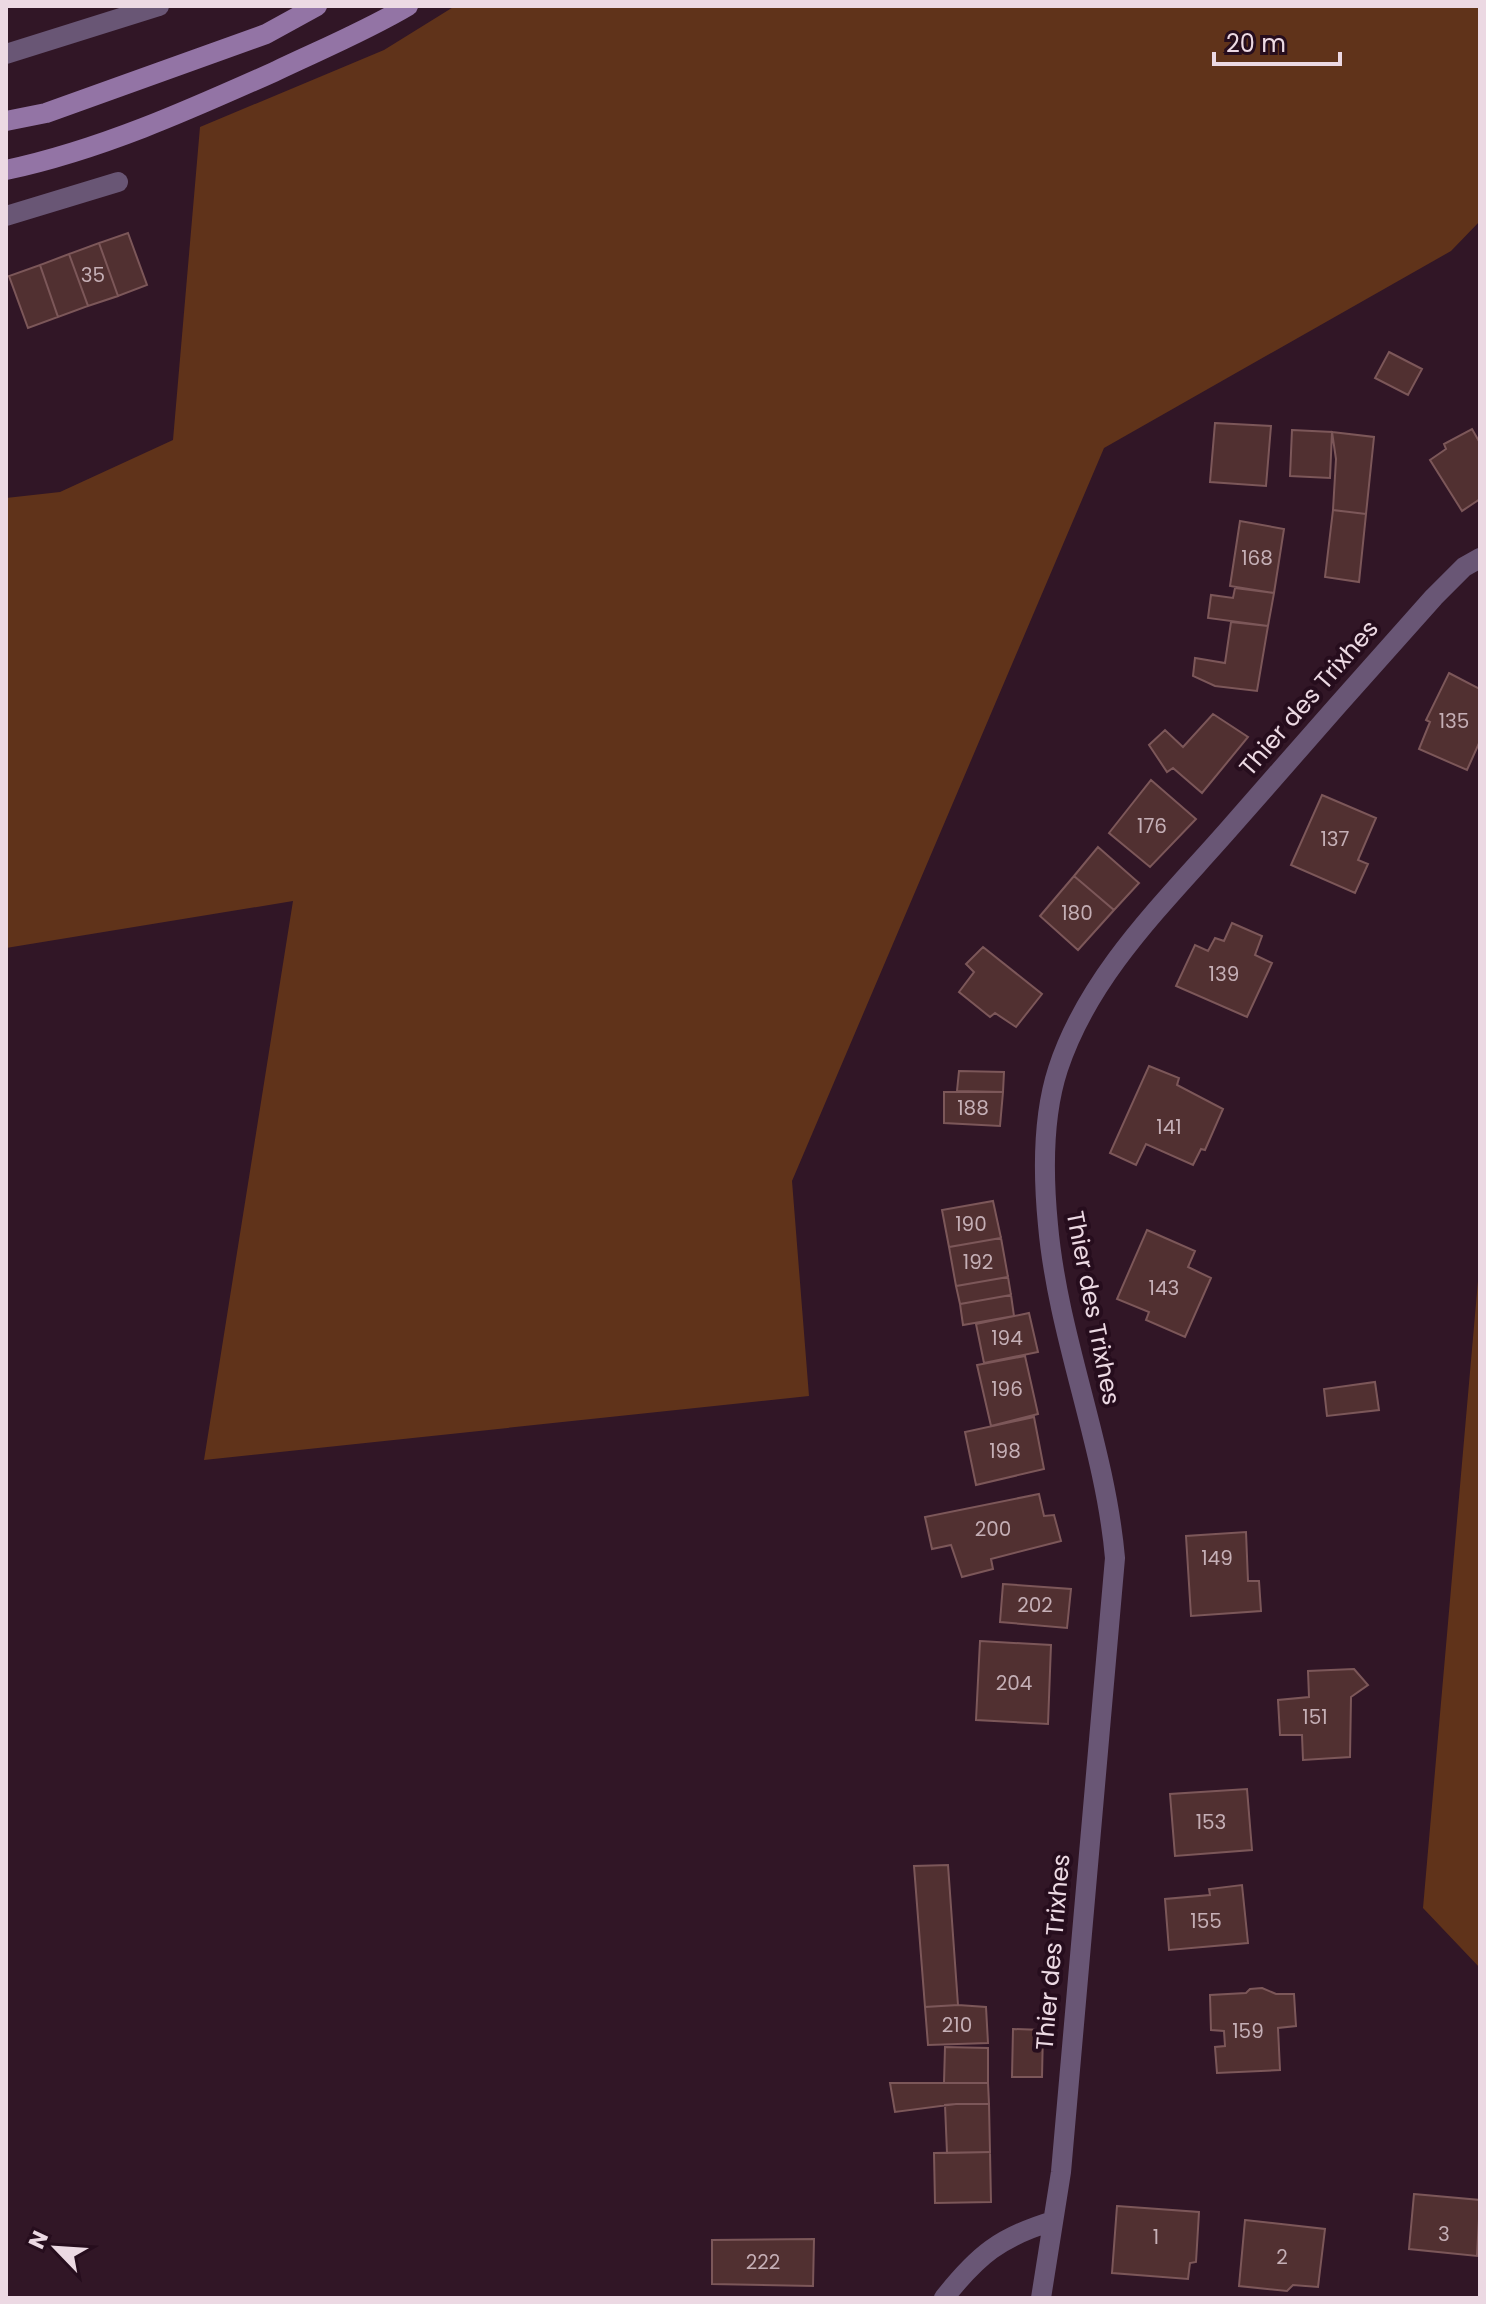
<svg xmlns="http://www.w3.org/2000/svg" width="1486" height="2304" font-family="Poppins,sans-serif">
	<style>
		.green { fill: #60331a }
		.building { fill: #513031; stroke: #7c5759; stroke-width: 2 }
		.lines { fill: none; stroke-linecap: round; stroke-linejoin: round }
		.minor { stroke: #695675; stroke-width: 20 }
		.tertiary { stroke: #695675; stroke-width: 20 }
		.secondary { stroke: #9374a5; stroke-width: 20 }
		.labels { text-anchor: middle; stroke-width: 8; stroke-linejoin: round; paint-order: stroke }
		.number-label { font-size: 20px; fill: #c5afb6 }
		.street-label { font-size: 24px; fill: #ecd9e3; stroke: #260d1d }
	</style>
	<rect width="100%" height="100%" fill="#311626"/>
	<path class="green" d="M455,6H1480V221L1451,251L1104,448L792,1181L809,1396L204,1460L293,901L6,948V498L60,492L173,440L200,127L384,50Z
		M1480,1258V1968L1423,1908Z"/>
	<path class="building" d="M128,233L147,285L118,296L99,243Z
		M99,243L118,296L88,306L69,254Z
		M69,254L88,306L58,317L40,265Z
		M40,265L58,317L28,328L9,276Z
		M1389,352L1422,369L1408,395L1375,378Z
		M1215,423L1271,426L1266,486L1210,482Z
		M1472,429L1480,443V499L1462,511L1430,460L1446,449L1444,444Z
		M1292,430L1332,432L1330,478L1290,476Z
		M1332,432L1374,437L1366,514L1333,510L1336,459Z
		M1333,510L1366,514L1359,582L1325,577Z
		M1240,521L1284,529L1274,593L1230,586Z
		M1235,588L1274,593L1268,626L1208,618L1211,595L1233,598Z
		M1231,622L1268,626L1257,691L1215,686L1193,676L1195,658L1225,663Z
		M1449,673L1480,689V741L1467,770L1419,749L1430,722L1426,720Z
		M1213,714L1248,737L1202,793L1173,768L1167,772L1149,745L1165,730L1183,747Z
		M1151,780L1196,819L1150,867L1109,833Z
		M1322,795L1376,818L1358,860L1368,864L1355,893L1291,865Z
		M1098,847L1139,883L1114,910L1074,876Z
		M1074,876L1114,910L1078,950L1040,916Z
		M1232,923L1262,936L1255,955L1272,963L1247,1017L1176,986L1195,945L1208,951L1215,938L1224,941Z
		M983,947L1042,994L1016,1027L995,1013L990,1017L959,992L974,972L966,964Z
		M1149,1066L1179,1078L1177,1085L1223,1109L1205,1150L1201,1149L1193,1165L1146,1144L1136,1165L1110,1153Z
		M959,1071L1004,1072L1003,1092L957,1091Z
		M944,1092H1003L1000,1126L944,1123Z
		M993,1201L1001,1238L949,1247L942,1210Z
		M1147,1230L1195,1251L1188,1267L1211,1278L1185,1337L1146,1320L1149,1312L1117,1299Z
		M1001,1238L1008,1277L956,1286L949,1247Z
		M1008,1277L1011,1295L960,1304L956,1286Z
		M1011,1295L1014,1316L963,1325L960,1304Z
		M1029,1313L1038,1352L984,1363L976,1324Z
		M1025,1356L1038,1414L991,1426L977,1365Z
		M1375,1382L1379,1410L1327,1416L1324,1389Z
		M1034,1417L1044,1469L976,1485L965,1432Z
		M1039,1494L1044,1516L1054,1515L1061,1541L991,1559L993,1569L962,1577L951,1545L932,1549L925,1517Z
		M1246,1532L1248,1581H1259L1261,1611L1191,1616L1186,1536Z
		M1003,1584L1071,1589L1067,1628L1000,1622Z
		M980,1641L1051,1645L1048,1724L976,1720Z
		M1354,1669L1368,1685L1351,1697L1350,1757L1303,1760L1302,1735H1280L1278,1700L1309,1697L1308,1671Z
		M1247,1789L1252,1850L1175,1856L1170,1794Z
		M948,1865L958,2005L925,2007L914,1866Z
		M1242,1885L1248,1943L1169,1950L1165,1899L1210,1895L1209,1889Z
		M1262,1988L1276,1994H1294L1296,2026L1278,2028L1280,2070L1217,2073L1215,2047L1225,2046L1224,2031L1211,2030L1210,1995L1246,1993L1250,1989Z
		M958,2005L986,2007L988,2043L928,2045L925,2007Z
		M1013,2029L1043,2030L1042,2077H1012Z
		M945,2047L988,2048V2083H944Z
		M890,2083H988L989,2104H956L895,2112Z
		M956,2104H989L990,2152L947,2153L945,2105Z
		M990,2152L991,2202L935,2203L934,2153Z
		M1414,2194L1480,2200L1477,2256L1409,2249Z
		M1117,2206L1199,2212L1196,2262L1190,2263L1188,2279L1112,2273Z
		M1245,2220L1325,2229L1318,2287L1293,2285L1287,2291L1239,2286Z
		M814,2239L813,2286L712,2284V2240Z"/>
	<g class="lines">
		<path class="minor" d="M6,216L118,182
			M944,2298C978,2255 1000,2237 1053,2221
			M1041,2298L1061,2172L1115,1558C1105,1445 1058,1338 1048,1225C1043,1174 1042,1118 1058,1069C1089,974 1165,902 1229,829C1297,751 1365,674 1434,597L1464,567L1480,558"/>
		<path class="tertiary" d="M6,54L159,6"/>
		<path class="secondary" d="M6,121L46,113L266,34L317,6
			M6,170C100,150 189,110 276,71C320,50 366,31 408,6"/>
	</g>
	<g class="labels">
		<g class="number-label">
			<text x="93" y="282">35</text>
			<text x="1257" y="565">168</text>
			<text x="1454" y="728">135</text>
			<text x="1152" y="833">176</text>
			<text x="1335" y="846">137</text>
			<text x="1077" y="920">180</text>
			<text x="1224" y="981">139</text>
			<text x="973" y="1115">188</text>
			<text x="1169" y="1134">141</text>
			<text x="971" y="1231">190</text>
			<text x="978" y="1269">192</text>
			<text x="1164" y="1295">143</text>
			<text x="1007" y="1345">194</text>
			<text x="1007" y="1396">196</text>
			<text x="1005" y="1458">198</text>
			<text x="993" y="1536">200</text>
			<text x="1217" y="1565">149</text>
			<text x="1035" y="1612">202</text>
			<text x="1014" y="1690">204</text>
			<text x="1315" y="1724">151</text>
			<text x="1211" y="1829">153</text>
			<text x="1206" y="1928">155</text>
			<text x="957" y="2032">210</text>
			<text x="1248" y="2038">159</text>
			<text x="1444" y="2241">3</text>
			<text x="1156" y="2244">1</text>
			<text x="1282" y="2264">2</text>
			<text x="763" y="2269">222</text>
		</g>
		<g class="street-label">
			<text transform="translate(1309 698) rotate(-49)" y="8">Thier des Trixhes</text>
			<text transform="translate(1093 1308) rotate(79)" y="8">Thier des Trixhes</text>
			<text transform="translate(1053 1952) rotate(-85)" y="8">Thier des Trixhes</text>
		</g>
	</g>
	<rect width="1486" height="2304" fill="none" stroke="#ecd9e3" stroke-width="16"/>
	<g transform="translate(56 2248) rotate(295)" stroke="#260d1d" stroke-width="6" paint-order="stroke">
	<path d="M0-6L14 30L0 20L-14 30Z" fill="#ecd9e3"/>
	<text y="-12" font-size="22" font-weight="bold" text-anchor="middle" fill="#ecd9e3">N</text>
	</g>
	<path d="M1214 52v12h126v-12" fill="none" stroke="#ecd9e3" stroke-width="4"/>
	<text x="1226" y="52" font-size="24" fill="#ecd9e3" stroke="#260d1d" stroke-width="6" paint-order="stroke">20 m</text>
</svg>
